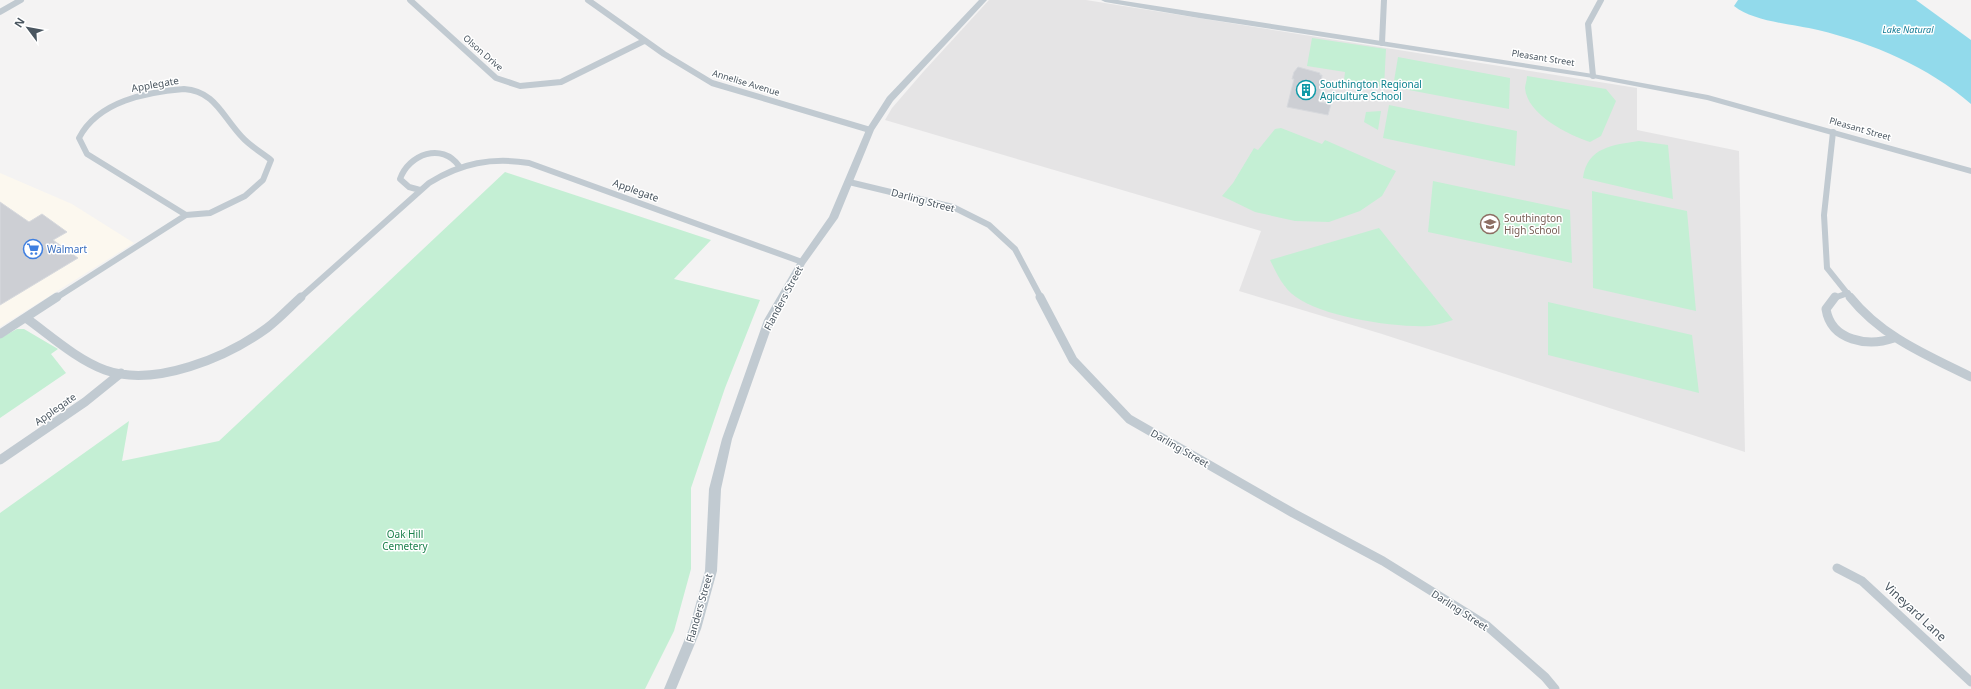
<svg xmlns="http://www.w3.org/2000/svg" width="1971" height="689" font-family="'Noto Sans',sans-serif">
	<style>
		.commercial { fill: #fcf8ef }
		.education { fill: #e5e4e5 }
		.green { fill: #c4efd4 }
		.water { fill: #92daeb }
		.building { fill: #cdcfd4; stroke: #d7d9dd }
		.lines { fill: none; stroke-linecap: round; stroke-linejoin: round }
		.minor-far1 { stroke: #c1cad1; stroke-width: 6 }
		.minor { stroke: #c1cad1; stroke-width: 9 }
		.tertiary { fill: #c1cad1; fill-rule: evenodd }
		.labels { text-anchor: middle; stroke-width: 3; stroke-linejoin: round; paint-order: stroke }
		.far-water-label { font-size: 9px; font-style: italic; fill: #117b95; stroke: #fff }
		.far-street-label { font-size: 9px; fill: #4a5660; stroke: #fff }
		.street-label { font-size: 10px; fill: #4a5660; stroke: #fff }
		.culture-label { font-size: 10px; fill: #0d838f; stroke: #fff; text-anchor: start }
		.education-label { font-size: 10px; fill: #785e54; stroke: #fff; text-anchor: start }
		.shop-label { font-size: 10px; fill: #366cbe; stroke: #fff; text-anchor: start }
		.park-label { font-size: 10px; fill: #1b814c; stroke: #fff }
		.near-street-label { font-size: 12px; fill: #4a5660; stroke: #fff }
	</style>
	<rect width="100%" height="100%" fill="#f4f3f3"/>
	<path class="commercial" d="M0,173L72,204L134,243L0,327Z"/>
	<path class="education" d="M989,0H1086L1637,88V130L1739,151L1745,452L1382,334L1239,291L1261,231L885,120L892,108L924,71Z"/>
	<path class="green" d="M1312,38L1386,49L1384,87L1344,80L1345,72L1307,66Z
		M1398,57L1510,78L1509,109L1393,87Z
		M1527,76L1606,89L1616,101L1601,136L1590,142C1569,135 1527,115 1525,88C1525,85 1527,80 1527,76Z
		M1389,105L1517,131L1515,166L1383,138Z
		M1381,111L1378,130L1364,122L1366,112Z
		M1281,128L1322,144L1325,140L1396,171L1382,196L1360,211L1329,222L1295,221L1255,212L1222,196L1233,183L1254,148L1258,150L1275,129Z
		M1639,141L1668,145L1673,199L1583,178C1587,147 1613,145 1639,141Z
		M505,172L711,240L674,279L760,300L725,388L691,488V569L674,631L645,689H0V513L129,421L122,461L219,441Z
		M1433,181L1570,210L1572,263L1428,232Z
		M1592,191L1687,211L1696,311L1593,288Z
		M1379,228L1453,320C1446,322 1437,325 1429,326C1396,328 1323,317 1296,297C1283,288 1277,274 1270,260Z
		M1548,302L1692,335L1699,393L1548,355Z
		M17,329H24L58,349L51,354L66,373L0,418V338Z"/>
	<path class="water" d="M1738,0H1916L1971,40V104C1929,67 1872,43 1818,30C1793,24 1754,22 1734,6Z"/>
	<path class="building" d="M1298,67L1320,73V75H1322L1319,102L1331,104L1328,115L1287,107L1294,79H1292L1294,72Z
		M0,202L29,222L42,214L67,232L53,240L78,258L0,305Z"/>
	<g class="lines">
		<path class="minor-far1" d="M410,0L496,78L520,86L561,82L644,41
			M588,0L664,54L712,83L870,130
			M0,12L21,0
			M1382,43L1384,0
			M1593,76L1588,24L1601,0
			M184,89C215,91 222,116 242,137C250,146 261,152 271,160L263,180L245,196L210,213L186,215L87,154L79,138C98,101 147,92 184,89Z
			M1833,132L1824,215L1827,268L1851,298
			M849,182L953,207L989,225L1015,249L1041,298
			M420,190L409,187L400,179C409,154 442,142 459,166
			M56,298L186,215
			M300,298L429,183C461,163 492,157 529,163L802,262
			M1834,298L1848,293"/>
		<path class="minor" d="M1040,297L1073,360L1129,419L1293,513L1383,561L1486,625L1545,677L1555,689
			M1835,297L1826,309C1831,341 1868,347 1894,338
			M1850,297C1882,337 1927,355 1971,377
			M26,318C51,336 76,359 105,370C155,388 227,357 267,328C279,319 290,307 301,297
			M0,334L57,297
			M0,460L85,402L121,373
			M1837,568L1862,581L1971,682"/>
		<path class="tertiary" d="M979,0H987L893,101L874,130L838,218L805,264L774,320L732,439L721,489L717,571L701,629L676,689H664L689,629L705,571L709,489L722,439L764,320L799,260L829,217L866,130L887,97Z
			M1101,0H1118L1593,74L1708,95L1971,168V174L1707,100L1593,78L1199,18L1105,2Z"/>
	</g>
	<defs>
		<symbol id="building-ring" viewBox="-11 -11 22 22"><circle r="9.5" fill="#fff" stroke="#0f9aa8" stroke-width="1.5"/><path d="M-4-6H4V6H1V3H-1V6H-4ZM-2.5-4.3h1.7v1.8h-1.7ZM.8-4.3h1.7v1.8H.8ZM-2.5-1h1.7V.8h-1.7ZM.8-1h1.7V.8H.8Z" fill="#0f9aa8"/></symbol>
		<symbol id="school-ring" viewBox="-11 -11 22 22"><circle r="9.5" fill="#fff" stroke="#8d6e63" stroke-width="1.5"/><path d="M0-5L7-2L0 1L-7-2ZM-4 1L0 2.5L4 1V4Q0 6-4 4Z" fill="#8d6e63"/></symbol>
		<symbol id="supermarket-ring" viewBox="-11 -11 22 22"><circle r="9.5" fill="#fff" stroke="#3f7fe0" stroke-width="1.5"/><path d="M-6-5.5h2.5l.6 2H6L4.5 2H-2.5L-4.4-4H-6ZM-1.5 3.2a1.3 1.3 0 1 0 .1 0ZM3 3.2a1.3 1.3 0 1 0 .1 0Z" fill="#3f7fe0"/></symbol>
	</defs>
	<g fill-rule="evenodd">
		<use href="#building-ring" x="1295" y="79" width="22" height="22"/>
		<use href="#school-ring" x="1479" y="213" width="22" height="22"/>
		<use href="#supermarket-ring" x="22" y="238" width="22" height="22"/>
	</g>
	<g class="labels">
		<g class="far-water-label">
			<text x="1908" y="33">Lake Natural</text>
		</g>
		<g class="far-street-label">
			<text transform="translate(483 53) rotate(41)" y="3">Olson Drive</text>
			<text transform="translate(1543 58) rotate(9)" y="3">Pleasant Street</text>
			<text transform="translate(746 83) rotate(17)" y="3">Annelise Avenue</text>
			<text transform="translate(1860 129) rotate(16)" y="3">Pleasant Street</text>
		</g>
		<g class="street-label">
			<text transform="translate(155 84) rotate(-10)" y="4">Applegate</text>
			<text transform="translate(636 190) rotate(20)" y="4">Applegate</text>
			<text transform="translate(923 200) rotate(15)" y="4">Darling Street</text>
			<text transform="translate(783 298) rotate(-62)" y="4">Flanders Street</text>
			<text transform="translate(55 409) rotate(-35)" y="4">Applegate</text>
			<text transform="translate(1180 448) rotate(30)" y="4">Darling Street</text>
			<text transform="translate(699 608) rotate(-74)" y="4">Flanders Street</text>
			<text transform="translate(1460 610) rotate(33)" y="4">Darling Street</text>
		</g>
		<g class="culture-label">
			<text x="1320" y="88">Southington Regional<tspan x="1320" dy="12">Agiculture School</tspan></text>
		</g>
		<g class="education-label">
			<text x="1504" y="222">Southington<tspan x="1504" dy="12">High School</tspan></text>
		</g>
		<g class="shop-label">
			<text x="47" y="253">Walmart</text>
		</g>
		<g class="park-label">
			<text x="405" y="538">Oak Hill<tspan x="405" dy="12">Cemetery</tspan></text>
		</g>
		<g class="near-street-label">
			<text transform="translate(1915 612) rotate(43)" y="4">Vineyard Lane</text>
		</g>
	</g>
	<g transform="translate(28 28) rotate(302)" stroke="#ffffff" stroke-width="3" paint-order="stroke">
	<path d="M0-3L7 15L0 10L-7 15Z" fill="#4a5660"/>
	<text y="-6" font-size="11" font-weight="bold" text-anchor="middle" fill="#4a5660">N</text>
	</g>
</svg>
